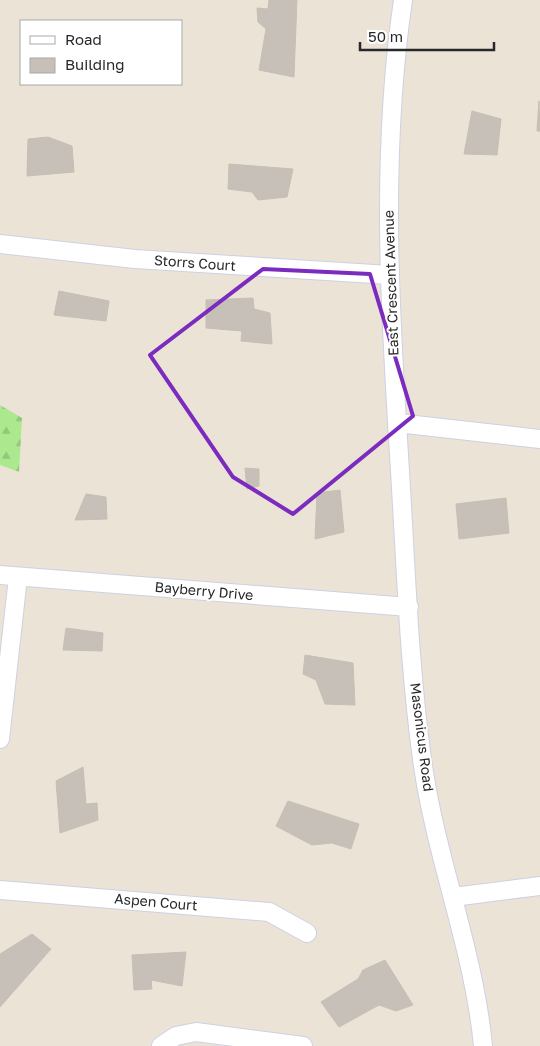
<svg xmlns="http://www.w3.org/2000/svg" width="540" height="1046" font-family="'Golos Text',sans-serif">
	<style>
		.forest { fill: url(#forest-firs) }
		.building { fill: #c7c0b8; stroke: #c7bfb1 }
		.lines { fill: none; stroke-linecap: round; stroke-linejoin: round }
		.minor-casing { stroke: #cdd1e3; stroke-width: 20 }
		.minor { stroke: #fff; stroke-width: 18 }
		.marked { fill: none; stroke: #7b2cbf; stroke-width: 4; stroke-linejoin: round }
		.labels { text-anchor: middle; stroke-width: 4; stroke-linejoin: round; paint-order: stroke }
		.street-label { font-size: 14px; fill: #282828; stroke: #fff }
	</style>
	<defs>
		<pattern id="forest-firs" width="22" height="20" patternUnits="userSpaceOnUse" patternTransform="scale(1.25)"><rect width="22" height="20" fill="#ace88e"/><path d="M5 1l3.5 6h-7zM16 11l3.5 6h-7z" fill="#94c77a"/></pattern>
	</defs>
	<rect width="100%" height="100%" fill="#ece3d7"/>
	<path class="forest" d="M0,405L22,418L19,472L0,465Z"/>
	<path class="building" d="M269,0H297L294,77L259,70L266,29L258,22L257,8L268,9Z
		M539,101L540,131H537Z
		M472,111L501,119L497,155L464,154Z
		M48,137L72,146L74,172L27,176L28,139Z
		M229,164L293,169L287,197L258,200L252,192L228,189Z
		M59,291L109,301L106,321L54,315Z
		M253,298L254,309L270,313L272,344L241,341L242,331L206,328V300Z
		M245,468L259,469V486L247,489Z
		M340,490L344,532L315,539L317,493Z
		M86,494L106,497L107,519L75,520Z
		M506,498L509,533L459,539L456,504Z
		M66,628L103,633L102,651L63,650Z
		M305,655L353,663L355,705L325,704L316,680L303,674Z
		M83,767L86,804L97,803L98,820L60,833L56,781Z
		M288,801L359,824L351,849L332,843L312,845L276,826Z
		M32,934L51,949L0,1007V954Z
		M186,952L182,986L151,980L152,989L134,990L132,955Z
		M385,960L413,1005L396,1011L379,1005L339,1027L321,1002L358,979L363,970Z"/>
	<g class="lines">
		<defs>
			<path id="minor" d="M403,0C380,156 390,314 400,471C406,569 409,669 423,766C437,861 474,951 483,1046
				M0,244L135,259L390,275
				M397,423L540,439
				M0,575L409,607
				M0,739L18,577
				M0,890L269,912L307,933
				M453,897L540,886
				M161,1046L176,1036L196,1032L303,1046"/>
		</defs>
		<use href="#minor" class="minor-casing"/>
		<use href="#minor" class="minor"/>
	</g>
	<path class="marked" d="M263,269L370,274L413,416L293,514L233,477L150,355Z"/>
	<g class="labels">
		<g class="street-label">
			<text transform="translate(195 263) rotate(4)" y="5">Storrs Court</text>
			<text transform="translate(391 283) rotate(-92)" y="5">East Crescent Avenue</text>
			<text transform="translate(204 591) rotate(5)" y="5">Bayberry Drive</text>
			<text transform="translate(422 737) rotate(83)" y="5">Masonicus Road</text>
			<text transform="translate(156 902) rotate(5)" y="5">Aspen Court</text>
		</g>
	</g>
	<rect x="20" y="20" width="162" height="65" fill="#ffffff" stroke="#a9a9a9"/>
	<rect x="30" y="36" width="25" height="8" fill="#ffffff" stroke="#a9a9a9"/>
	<text x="65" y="45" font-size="15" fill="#282828">Road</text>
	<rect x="30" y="58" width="25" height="15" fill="#c7c0b8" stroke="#a9a9a9"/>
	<text x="65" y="70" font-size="15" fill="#282828">Building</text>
	<path d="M360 42v8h134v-8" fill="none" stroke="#282828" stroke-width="2.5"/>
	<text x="368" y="42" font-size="15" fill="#282828" stroke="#ffffff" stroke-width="4" paint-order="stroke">50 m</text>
</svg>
